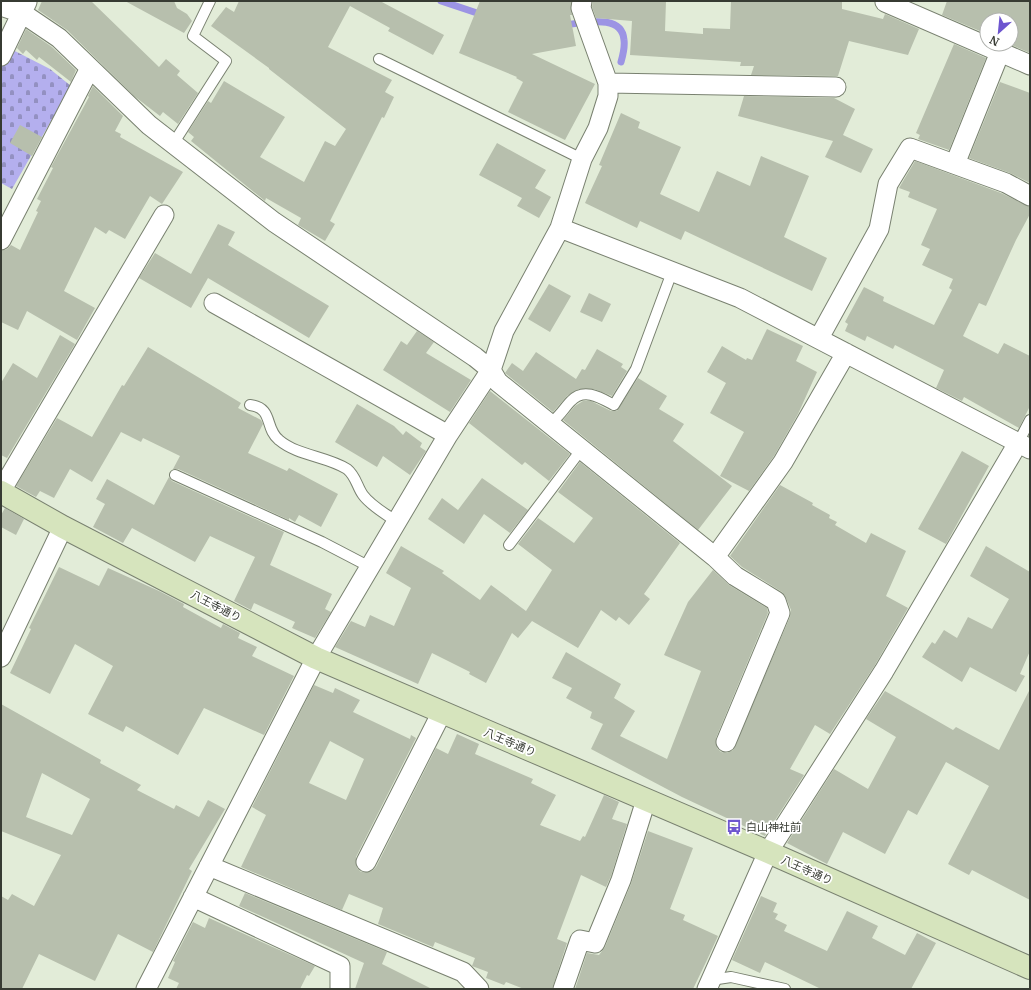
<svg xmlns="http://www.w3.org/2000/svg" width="1031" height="990" font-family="Merriweather,'Noto Sans JP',serif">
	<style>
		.cemetery { fill: url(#cemetery-stones) }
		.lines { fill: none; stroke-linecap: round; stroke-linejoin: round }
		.stream { stroke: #9c94e4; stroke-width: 7 }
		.building { fill: #b7bfad; fill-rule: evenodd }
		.lane-casing { stroke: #798170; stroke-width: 12 }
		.street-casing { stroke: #798170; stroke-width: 21 }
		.secondary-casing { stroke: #798170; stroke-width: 24 }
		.lane { stroke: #fff; stroke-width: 10 }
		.street { stroke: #fff; stroke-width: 19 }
		.secondary { stroke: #d6e4bd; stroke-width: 22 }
		.labels { text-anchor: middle; stroke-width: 3.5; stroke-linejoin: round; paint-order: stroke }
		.street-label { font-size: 11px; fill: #373b33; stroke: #fff }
		.poi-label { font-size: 11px; fill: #373b33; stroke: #fff; text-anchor: start }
	</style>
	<defs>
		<pattern id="cemetery-stones" width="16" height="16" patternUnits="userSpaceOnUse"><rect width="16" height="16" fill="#b4afee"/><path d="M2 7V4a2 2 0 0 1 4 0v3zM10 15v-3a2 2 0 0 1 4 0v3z" fill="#9390c1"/></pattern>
	</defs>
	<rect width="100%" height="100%" fill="#e2ecd8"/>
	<path class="cemetery" d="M9,48L50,69L71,86L12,189L1,183V64Z"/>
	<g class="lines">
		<path class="stream" d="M441,1L483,15
			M563,25C581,24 622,12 624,40C625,47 623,55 621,62"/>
	</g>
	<path class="building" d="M42,1H91L159,67L166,59L180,71L177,75L198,93L178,124L163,112L160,116L134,96L67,30L38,10Z
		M125,1H174L177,8L187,14L192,21L184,33Z
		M239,1H380L444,35L433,55L388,31L390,28L350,6L328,47L392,80L385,92L394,97L384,118L382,117L330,221L335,224L325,241L298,225L301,218L266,198L265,201L191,141L194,137L188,132L208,101L211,103L224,81L285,117L260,157L304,182L325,141L335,146L346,129L269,69V68L211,26L226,7L234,12Z
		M480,1H571L572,15H570L576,46L532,54L595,84L565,140L508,112L523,82L516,78L517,77L459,53Z
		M593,1H666L665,31L703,34V28L730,29L731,1H842V9L883,19L885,14L919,29L908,55L849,41L838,76L751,75L754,66H740L741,62L630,55L632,21L596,18L592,7Z
		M947,1H1030V53L1009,44H1011V20H987V34L942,15Z
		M26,29L52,47L76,70L71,82L39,57L37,60L26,50L23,54L17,48Z
		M954,44L986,58L949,150L918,139L920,135L916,133Z
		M1000,82L1030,93V183L1010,173L969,158Z
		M93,86L123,116L115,131L121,134L120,137L183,172L162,204L150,196L125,239L109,230L106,234L95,227L64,291L95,308L77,340L27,311L18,330L1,322V251L7,249L11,245L20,250L38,212L36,211L41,201L37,199L53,168L51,167L89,97L88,96Z
		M744,96L834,98L855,109L843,135L873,149L861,173L825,157L833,141L738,116Z
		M621,113L640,122L638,128L681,147L660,194L699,212L717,171L750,186L761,156L809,176L784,237L827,258L812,291L685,231L681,240L640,221L637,228L585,203L602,166L599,165Z
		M20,125L42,137L32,156L10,143Z
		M497,143L546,170L535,188L551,197L539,218L517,206L522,198L479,175Z
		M915,161L1001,193L1030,207V214L1016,240L986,306L979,303L963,336L998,354L1004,343L1030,356V406L1019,428L964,397L962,401L936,388L944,370L895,345L893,349L867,336L865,341L845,331L848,324L845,322L864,287L884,297L883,301L934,325L952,290L949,288L953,279L922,265L930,249L921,245L937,209L908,197L910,192L899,188Z
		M218,224L235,232L228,245L329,306L309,338L208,278L191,308L139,278L155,253L191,274Z
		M549,284L571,296L550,332L528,319Z
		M589,293L611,304L602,322L580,312Z
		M767,329L803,346L796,361L817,372L798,414L774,456L749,491L720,476L744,432L710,413L726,383L707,372L722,346L746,360L747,358L752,360Z
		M417,331L434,342L426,353L471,380L450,412L383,370L401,341L407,345Z
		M60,335L75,344L7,458L1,455V383L13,363L37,378Z
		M148,347L241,403L238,408L261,420L263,424L248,453L287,471L289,468L338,494L321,527L299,515L295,522L289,518V520L178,469H173L180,456L143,438L141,442L121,432L92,482L70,469L54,498L40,491L36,497L16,486L57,418L92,437L122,385L124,386Z
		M597,349L623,364L621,367L627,371L612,396L594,389H579L567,396L553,412L505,373L512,363L523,371L536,352L576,379L582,369L585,370Z
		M638,378L667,396L659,409L684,424L673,441L732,486L698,530L563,420L575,406L583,401H591L611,411H617Z
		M490,391L570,454L549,481L525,462L522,465L469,423Z
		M357,404L394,426L403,435L406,431L422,443L420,447L426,451L410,475L383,456L377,467L335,442Z
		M962,451L989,466L946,544L918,529Z
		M580,462L680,543L644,594L650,599L629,625L619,617L616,621L601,610L578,648L532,621L518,638L512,633L486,683L469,674L470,672L432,653L418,684L335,647L351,621L365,627L370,615L394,626L411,588L386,573L401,546L444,571L442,573L480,600L491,585L526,611L552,570L518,544L538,518L574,543L593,518L558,492Z
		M169,477L172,481L284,532L270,565L332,594L325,609L331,612L315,638L292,628L295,622L254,603L251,610L234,601L255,557L210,536L195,562L132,528L123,543L93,527L105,504L96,499L107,479L154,505Z
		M482,478L528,510L510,533L484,514L464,544L428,519L442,498L458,510Z
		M780,485L813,503L812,505L830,515L829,518L837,522L835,525L866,543L871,533L906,551L886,596L908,608L875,665L830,734L815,725L790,769L804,775L765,836L682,797L591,749L603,724L590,718L592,712L566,698L572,688L552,678L566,652L621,684L614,698L635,711L620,736L667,759L701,671L664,655L688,602L713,570L729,585L767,608L768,613L716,738L717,748L721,752L727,753L733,750L790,617L791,610L786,598L782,592L742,567L730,556Z
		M5,508L24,519L16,535L1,527V515Z
		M986,546L1030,572V651L1020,674L1025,676L1016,692L970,667L962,682L922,657L932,642L935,644L944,630L957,638L968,617L992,629L1009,599L970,576Z
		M59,567L99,586L108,568L159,591L184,604L183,607L221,628L223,624L240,633L238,638L257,647L252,656L294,676L264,735L204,708L178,755L126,726L123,732L88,714L113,666L75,644L50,694L10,673L31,629L29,628Z
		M314,685L333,693L335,688L360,700L353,712L410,739L411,735L416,738L356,857L357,868L361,872L372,871L376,867L436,748L448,754L457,734L479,744L475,754L533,779L531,783L556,795L540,825L580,841L583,836L585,837L604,795L619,802L612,819L627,824L611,876L606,887L581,875L557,939L567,943L552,989H524L506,982L504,985L486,978L488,972L472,966L475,958L435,942L433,947L378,924L383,908L349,894L342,910L241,867L266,815L252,807ZM330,741L364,759L346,800L309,783Z
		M1030,689V900L972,870L969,875L948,864L989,786L946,762L917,815L908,810L885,854L843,832L827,864L787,843L834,769L868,789L896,737L866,719L885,691L953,730L956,727L999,750Z
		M1,704L101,760L100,763L141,785L137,790L174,809L176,805L199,817L208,800L225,809L189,869L192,871L153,952L118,934L95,981L39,954L22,989H1V896L8,900L12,894L34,906L61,855L1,831ZM42,773L90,799L72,835L26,817Z
		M648,831L693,848L670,909L685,915L683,920L718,936L707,960L693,989H575L587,953L599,955L605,947L631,884Z
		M245,893L387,952L382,964L432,989H355L364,963L239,906Z
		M761,896L777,903L773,912L778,914L775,919L787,925L784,931L827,951L847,911L878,926L872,938L905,955L917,933L936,943L911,989H821L765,962L760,973L732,960Z
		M209,918L315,966L309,976L307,975L300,989H176L179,983L168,978L175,962L173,961L193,922L205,928Z"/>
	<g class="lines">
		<defs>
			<path id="lane" d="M379,59L582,159
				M173,144L226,61L193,36L210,1
				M250,405C274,408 264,428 279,440C298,456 326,456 347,469C356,476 357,487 363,495C371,506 386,514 397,522
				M546,421L554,420C561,414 565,407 571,401C584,387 601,398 614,405L636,369L672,272
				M1018,443L1030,420
				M175,475L322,542L370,567
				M509,545L581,450
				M711,980L731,977L785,989"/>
			<path id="street" d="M885,2L1030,65
				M1,6L22,13L59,38L149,125L274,222L475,357L491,370L498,382L715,557L735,576L776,601L780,613L726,742
				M1,56L27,2
				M608,83L836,87
				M955,164L1000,52
				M560,228L740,298L1030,449
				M1,240L90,68
				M214,303L448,435
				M819,338L879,229L888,184L910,148L1006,183L1030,196
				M1,491L164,215
				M715,557L783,462L846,353
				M1,657L63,527
				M366,862L442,712
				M209,866L463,972L479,989
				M193,897L340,966V989
				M146,989L316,658L448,435L491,370L504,331L560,228L582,159L598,128L608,96V83L581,8L582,1
				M563,989L580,940L595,943L621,880L646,800
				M707,989L768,852L884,671L1018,443"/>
			<path id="secondary" d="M1,492L63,527L316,658L768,852L1030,968"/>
		</defs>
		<use href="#lane" class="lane-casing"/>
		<use href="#street" class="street-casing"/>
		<use href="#secondary" class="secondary-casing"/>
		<use href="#lane" class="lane"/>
		<use href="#street" class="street"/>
		<use href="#secondary" class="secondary"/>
	</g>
	<defs>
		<symbol id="bus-bare" viewBox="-9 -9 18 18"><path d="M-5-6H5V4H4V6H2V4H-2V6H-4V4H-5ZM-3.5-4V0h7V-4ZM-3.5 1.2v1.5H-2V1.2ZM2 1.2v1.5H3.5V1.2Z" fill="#6d55cf" stroke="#fff" stroke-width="2.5" paint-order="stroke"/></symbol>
	</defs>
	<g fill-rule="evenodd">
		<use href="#bus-bare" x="723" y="816" width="22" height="22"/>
	</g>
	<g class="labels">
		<g class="street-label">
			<text transform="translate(216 606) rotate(27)" y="4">八王寺通り</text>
			<text transform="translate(510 742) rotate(23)" y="4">八王寺通り</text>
			<text transform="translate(807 870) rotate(24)" y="4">八王寺通り</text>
		</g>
		<g class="poi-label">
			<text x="746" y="831">白山神社前</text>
		</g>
	</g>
	<rect width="1031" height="990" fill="none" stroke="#373b33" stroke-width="4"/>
	<g transform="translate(999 32) rotate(207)"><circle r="19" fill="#ffffff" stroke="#afb1ad"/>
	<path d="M0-3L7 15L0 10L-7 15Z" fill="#6d55cf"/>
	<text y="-6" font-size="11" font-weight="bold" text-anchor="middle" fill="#373b33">N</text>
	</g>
</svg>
